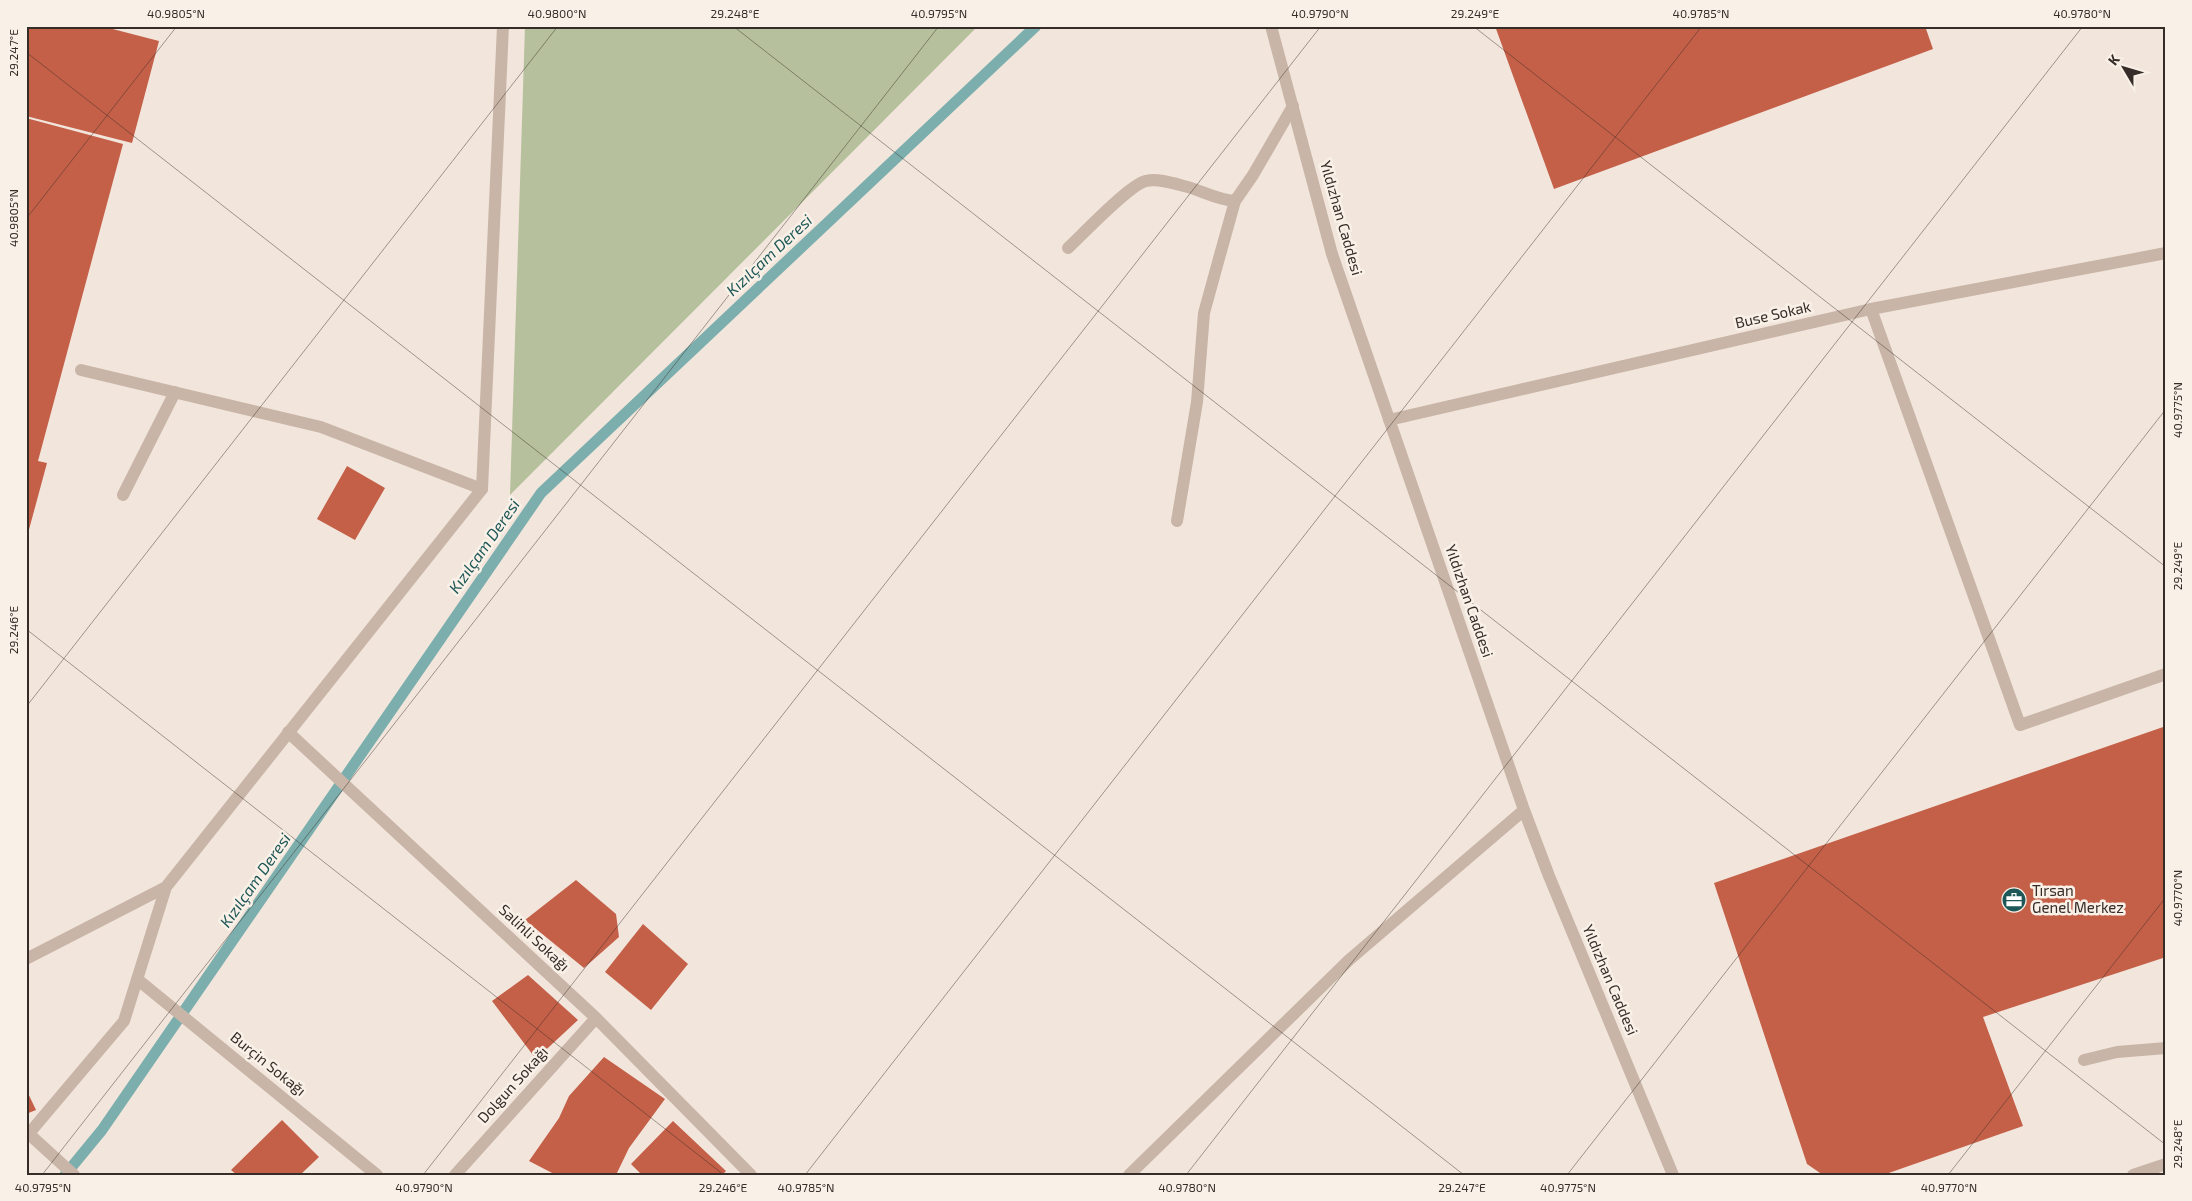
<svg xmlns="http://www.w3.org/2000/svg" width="2192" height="1201" font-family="'Exo 2',sans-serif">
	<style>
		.green { fill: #b6c09c }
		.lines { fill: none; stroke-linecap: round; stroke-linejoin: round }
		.stream { stroke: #7baead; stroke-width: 11 }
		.building { fill: #c45f48 }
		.lane { stroke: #c9b5a8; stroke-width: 12 }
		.street { stroke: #c9b5a8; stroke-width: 12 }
		.ticks { fill: none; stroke: #362c28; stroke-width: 1; stroke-opacity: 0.45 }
		.labels { text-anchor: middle; stroke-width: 5; stroke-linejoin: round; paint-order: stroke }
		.street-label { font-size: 15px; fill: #362c28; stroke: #f9f1e8 }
		.poi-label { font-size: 15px; fill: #362c28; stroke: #f9f1e8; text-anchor: start }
		.water-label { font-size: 16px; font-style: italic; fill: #1e5757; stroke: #f9f1e8 }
		.neatline { fill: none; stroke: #362c28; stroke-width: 2 }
		.ticks-label { font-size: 12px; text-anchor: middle; fill: #362c28 }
	</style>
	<rect width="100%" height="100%" fill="#f2e6dc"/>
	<path class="green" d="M525,26H978L510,495Z"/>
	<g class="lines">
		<path class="stream" d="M65,1175L102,1130L541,493L1036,26"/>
	</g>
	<path class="building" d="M26,26H101L159,41L132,143L26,116Z
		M1495,26H1925L1933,49L1554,189Z
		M26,118L123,144L38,461L47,463L27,537Z
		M347,466L385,488L355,540L317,519Z
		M2166,726V957L1983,1017L2023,1126L1883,1175H1823L1807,1164L1714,883Z
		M576,880L616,914L619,937L584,968L525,920Z
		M643,924L688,964L651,1010L605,972Z
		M528,975L578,1020L536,1059L492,1001Z
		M604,1057L665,1099L629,1148L616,1175H556L529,1161L559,1118L569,1096Z
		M26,1089L36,1110L26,1114Z
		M282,1120L319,1157L300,1175H237L231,1170Z
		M673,1121L726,1171L722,1175H642L631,1164Z"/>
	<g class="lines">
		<path class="lane" d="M1068,248C1082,235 1130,184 1146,181C1157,178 1173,183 1184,186C1201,190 1217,200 1235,201
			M1871,309L2020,725L2166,674
			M81,370L321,427L482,489
			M123,495L175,392
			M1177,521L1197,402L1204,313L1218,262L1235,201L1253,175L1293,106
			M2084,1060L2117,1052L2166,1048"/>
		<path class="street" d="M1271,26L1332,254L1524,810L1549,876L1673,1175
			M1389,420L1871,309L2166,253
			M288,732L596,1018L751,1175
			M26,959L166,887L482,489L503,26
			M137,979L377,1175
			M29,1134L74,1175
			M26,1137L124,1021L166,887
			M455,1175L596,1018
			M1129,1175L1349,960L1524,810
			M2133,1175L2166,1164"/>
	</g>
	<path class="ticks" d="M733,26L2166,1145M1473,26L2166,567M26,52L1464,1175M26,219L177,26M26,629L724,1175M26,707L558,26M42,1175L939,26M423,1175L1321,26M805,1175L1702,26M1186,1175L2083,26M1567,1175L2166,409M1948,1175L2166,897"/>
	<defs>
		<symbol id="office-disc" viewBox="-11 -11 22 22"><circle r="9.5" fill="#1e5757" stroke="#f9f1e8"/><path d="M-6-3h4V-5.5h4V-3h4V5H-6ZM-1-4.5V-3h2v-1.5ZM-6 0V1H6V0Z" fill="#fff"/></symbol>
	</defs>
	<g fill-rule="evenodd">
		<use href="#office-disc" x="2000" y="886" width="28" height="28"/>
	</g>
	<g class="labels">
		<g class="street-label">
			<text transform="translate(1341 218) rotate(74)" y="5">Yıldızhan Caddesi</text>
			<text transform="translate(1773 315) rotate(-13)" y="5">Buse Sokak</text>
			<text transform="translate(1469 601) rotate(71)" y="5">Yıldızhan Caddesi</text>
			<text transform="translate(534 938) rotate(43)" y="5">Salihli Sokağı</text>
			<text transform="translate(1610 980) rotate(67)" y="5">Yıldızhan Caddesi</text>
			<text transform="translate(268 1064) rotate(39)" y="5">Burçin Sokağı</text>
			<text transform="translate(513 1085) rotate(-48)" y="5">Dolgun Sokağı</text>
		</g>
		<g class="poi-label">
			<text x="2032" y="896">Tırsan<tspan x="2032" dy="17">Genel Merkez</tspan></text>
		</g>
		<g class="water-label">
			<text transform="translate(769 255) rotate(-43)" y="6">Kızılçam Deresi</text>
			<text transform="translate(484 546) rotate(-55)" y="6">Kızılçam Deresi</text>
			<text transform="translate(255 880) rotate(-55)" y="6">Kızılçam Deresi</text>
		</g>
	</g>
	<rect width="2192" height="1201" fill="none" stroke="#f9f1e8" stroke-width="55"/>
	<g transform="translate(2124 68) rotate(308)" stroke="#f9f1e8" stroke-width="4" paint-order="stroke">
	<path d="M0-4L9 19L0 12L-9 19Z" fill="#362c28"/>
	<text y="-8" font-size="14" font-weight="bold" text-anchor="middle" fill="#362c28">K</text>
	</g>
	<rect x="28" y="28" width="2136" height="1146" class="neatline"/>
	<g class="ticks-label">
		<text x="176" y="18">40.9805°N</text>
		<text x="557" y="18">40.9800°N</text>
		<text x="735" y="18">29.248°E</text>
		<text x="939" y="18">40.9795°N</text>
		<text x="1320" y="18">40.9790°N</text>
		<text x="1475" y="18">29.249°E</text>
		<text x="1701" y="18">40.9785°N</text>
		<text x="2082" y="18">40.9780°N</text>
		<text transform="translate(14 53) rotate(-90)" y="4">29.247°E</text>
		<text transform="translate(14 218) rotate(-90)" y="4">40.9805°N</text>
		<text transform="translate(2178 410) rotate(-90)" y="4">40.9775°N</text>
		<text transform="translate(2178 566) rotate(-90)" y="4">29.249°E</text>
		<text transform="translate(14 630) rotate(-90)" y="4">29.246°E</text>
		<text transform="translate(2178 898) rotate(-90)" y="4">40.9770°N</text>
		<text transform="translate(2178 1144) rotate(-90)" y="4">29.248°E</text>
		<text x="43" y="1192">40.9795°N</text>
		<text x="424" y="1192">40.9790°N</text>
		<text x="723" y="1192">29.246°E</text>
		<text x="806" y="1192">40.9785°N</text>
		<text x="1187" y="1192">40.9780°N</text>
		<text x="1462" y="1192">29.247°E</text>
		<text x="1568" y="1192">40.9775°N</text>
		<text x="1949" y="1192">40.9770°N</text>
	</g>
</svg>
